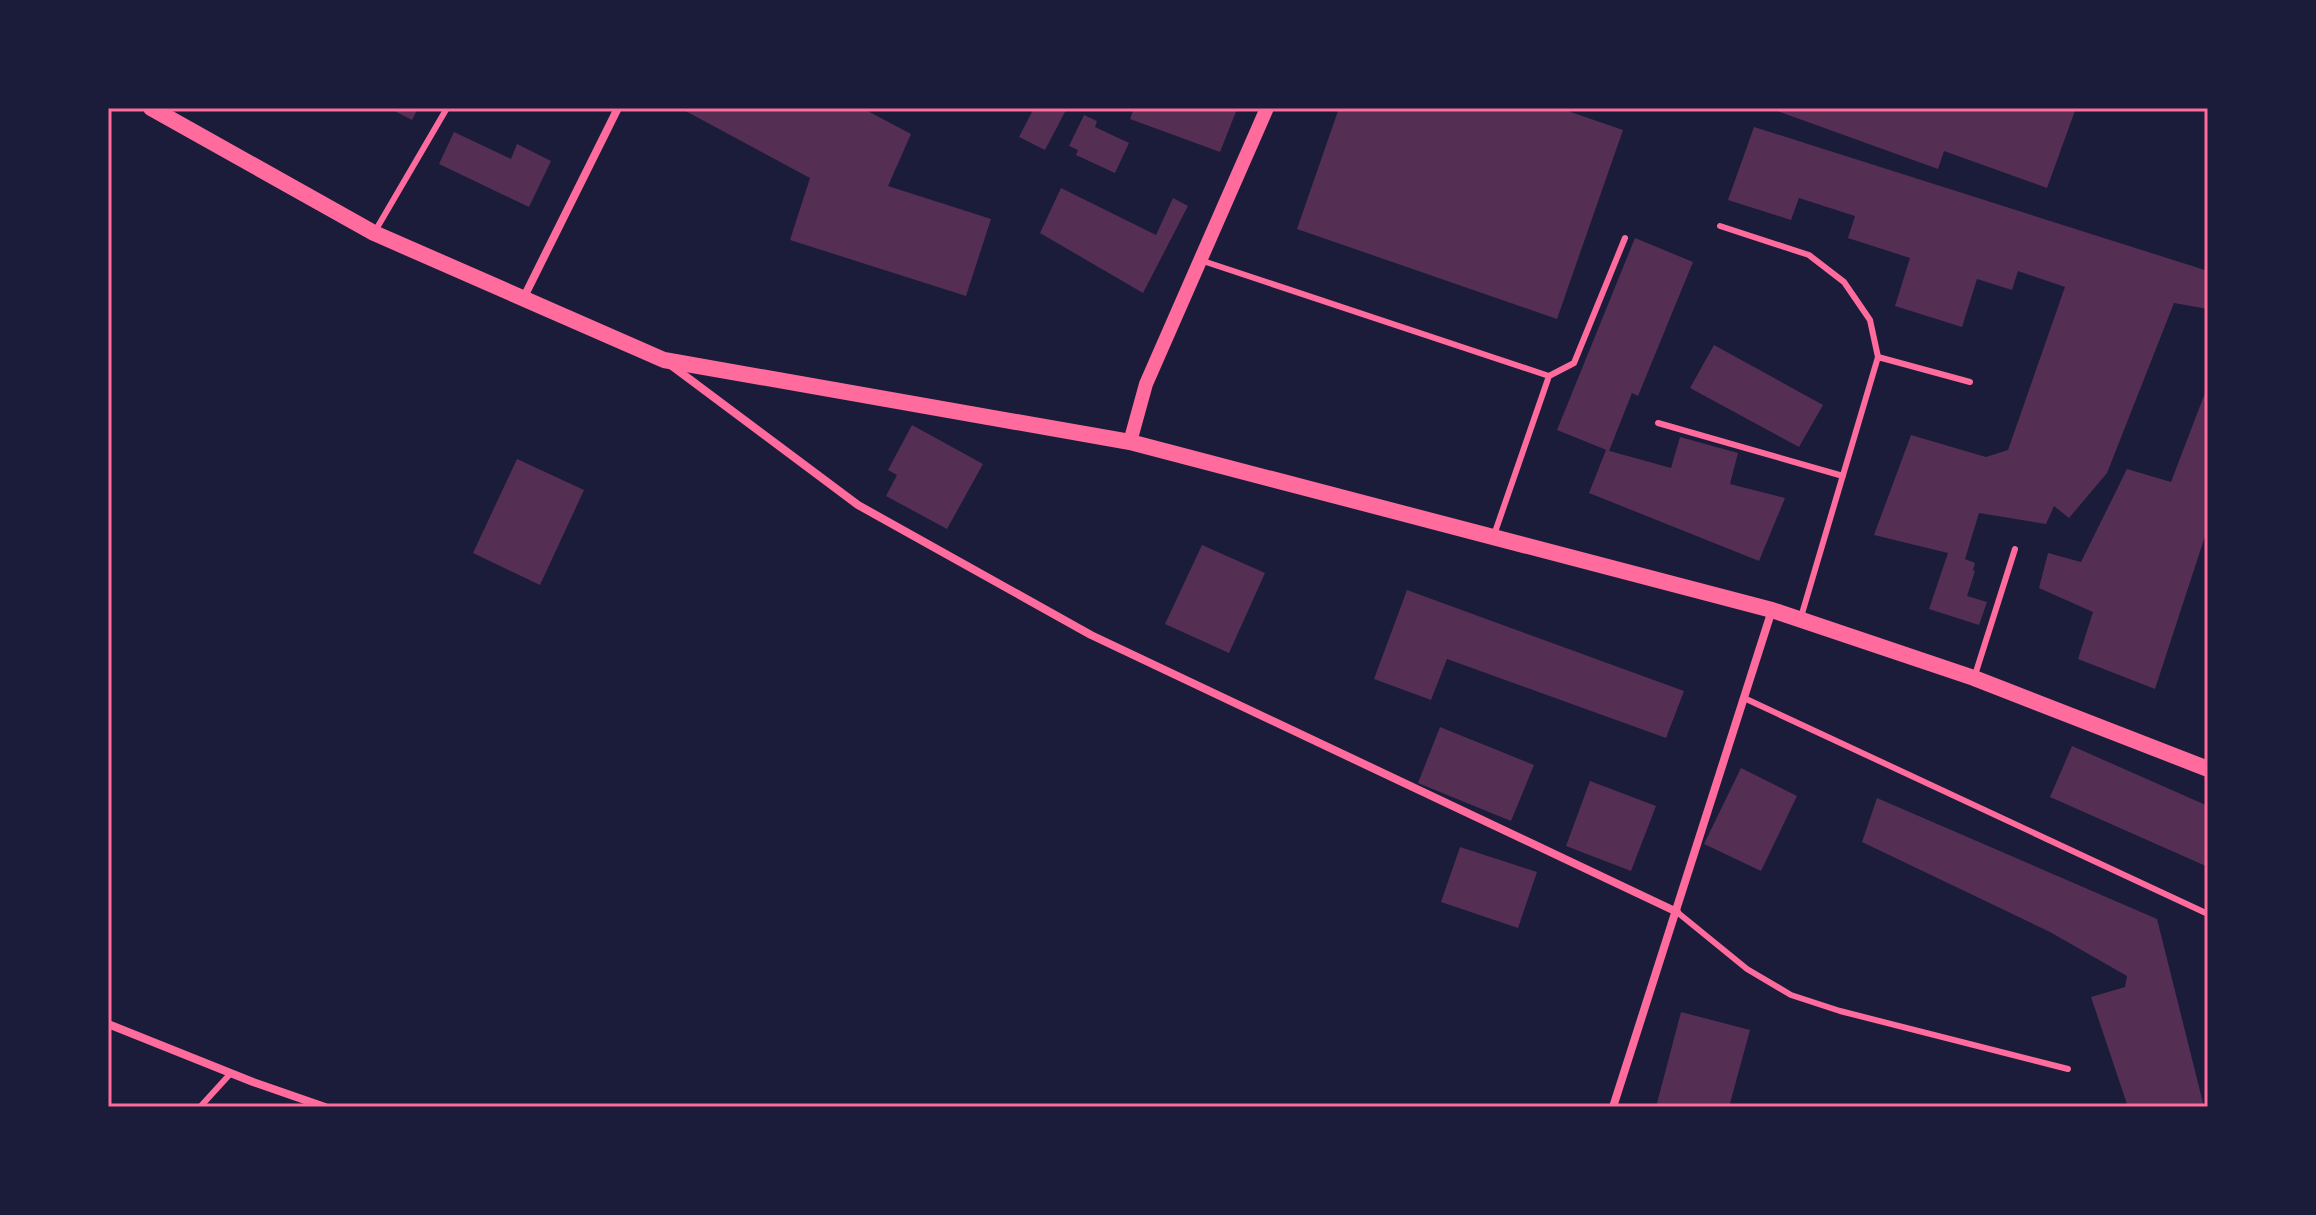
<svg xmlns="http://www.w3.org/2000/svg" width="2316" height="1215" font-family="'Sofia Sans Condensed',sans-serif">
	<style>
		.building { fill: #542f53 }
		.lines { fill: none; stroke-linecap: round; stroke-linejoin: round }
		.service { stroke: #ff6b9d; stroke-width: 6 }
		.minor { stroke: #ff6b9d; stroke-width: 8 }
		.tertiary { stroke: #ff6b9d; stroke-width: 14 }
		.secondary { stroke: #ff6b9d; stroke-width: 16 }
		.neatline { fill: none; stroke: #ff6b9d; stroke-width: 3 }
	</style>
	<rect width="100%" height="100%" fill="#1b1b3a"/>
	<path class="building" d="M389,108H418L412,120Z
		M680,108H862L911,134L888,186L991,219L966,296L790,240L810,178Z
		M1034,108H1067L1045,150L1019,137Z
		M1134,108H1234L1237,109L1220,152L1130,119Z
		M1339,108H1559L1623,130L1557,319L1297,229Z
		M1769,108H2076L2047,188L1944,151L1938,169Z
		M1084,115L1097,121L1095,127L1129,143L1115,173L1076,155L1078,150L1069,146Z
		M1754,127L2208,271V309L2174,303L2107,473L2069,518L2054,506L2046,524L1979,513L1965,559L1975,563L1973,570L1975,571L1967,596L1987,602L1979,625L1929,609L1948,553L1874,535L1911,435L1986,457L2008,450L2065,287L2018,271L2012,290L1977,279L1962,327L1895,306L1910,258L1848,238L1855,216L1799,198L1791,220L1728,200Z
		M454,132L511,159L517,144L551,161L529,207L439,164Z
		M1061,188L1156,235L1173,198L1188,206L1143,293L1040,233Z
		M1635,238L1693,262L1638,396L1632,393L1609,451L1557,430Z
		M1714,345L1823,405L1799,447L1690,388Z
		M2205,393L2208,394V527L2155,689L2078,659L2093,612L2039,588L2048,553L2081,562L2127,469L2171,482Z
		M912,425L983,464L947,529L886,496L897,475L888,470Z
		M1680,437L1738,453L1730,484L1785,498L1759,561L1589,493L1606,450L1671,468Z
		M517,459L584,490L540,585L473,553Z
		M1202,545L1265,573L1229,653L1165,624Z
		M1407,590L1684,691L1666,738L1447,659L1431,700L1374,679Z
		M1440,727L1534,765L1511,821L1418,783Z
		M2072,746L2208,806V867L2050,797Z
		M1741,768L1797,796L1761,871L1704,844Z
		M1590,781L1656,806L1631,871L1566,846Z
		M1877,798L2157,919L2204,1107H2128L2091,997L2125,987L2127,976L2050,932L1862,842Z
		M1460,847L1537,872L1518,928L1441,902Z
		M1681,1012L1750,1030L1729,1107H1656Z"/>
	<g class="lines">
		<path class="service" d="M1720,226L1809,255L1844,282L1870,320L1878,357L1801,617
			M374,233L447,108
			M1203,261L1549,376L1574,363L1625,238
			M1878,357L1970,382
			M1658,423L1843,476
			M1494,535L1549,376
			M1975,675L2015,549
			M1744,698L2208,914
			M1677,912L1747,969L1791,995L1840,1011L2068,1069
			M200,1107L231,1073"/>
		<path class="minor" d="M524,297L618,108
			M672,366L858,505L1091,635L1677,912
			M108,1024L253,1082L325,1107
			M1613,1107L1772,610"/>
		<path class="tertiary" d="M1130,442L1146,384L1267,108"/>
		<path class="secondary" d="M151,108L374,233L664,360L1130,442L1772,610L1974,678L2208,769"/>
	</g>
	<rect width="2316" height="1215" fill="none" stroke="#1b1b3a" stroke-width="220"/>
	<rect x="110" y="110" width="2096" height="995" class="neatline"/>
</svg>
